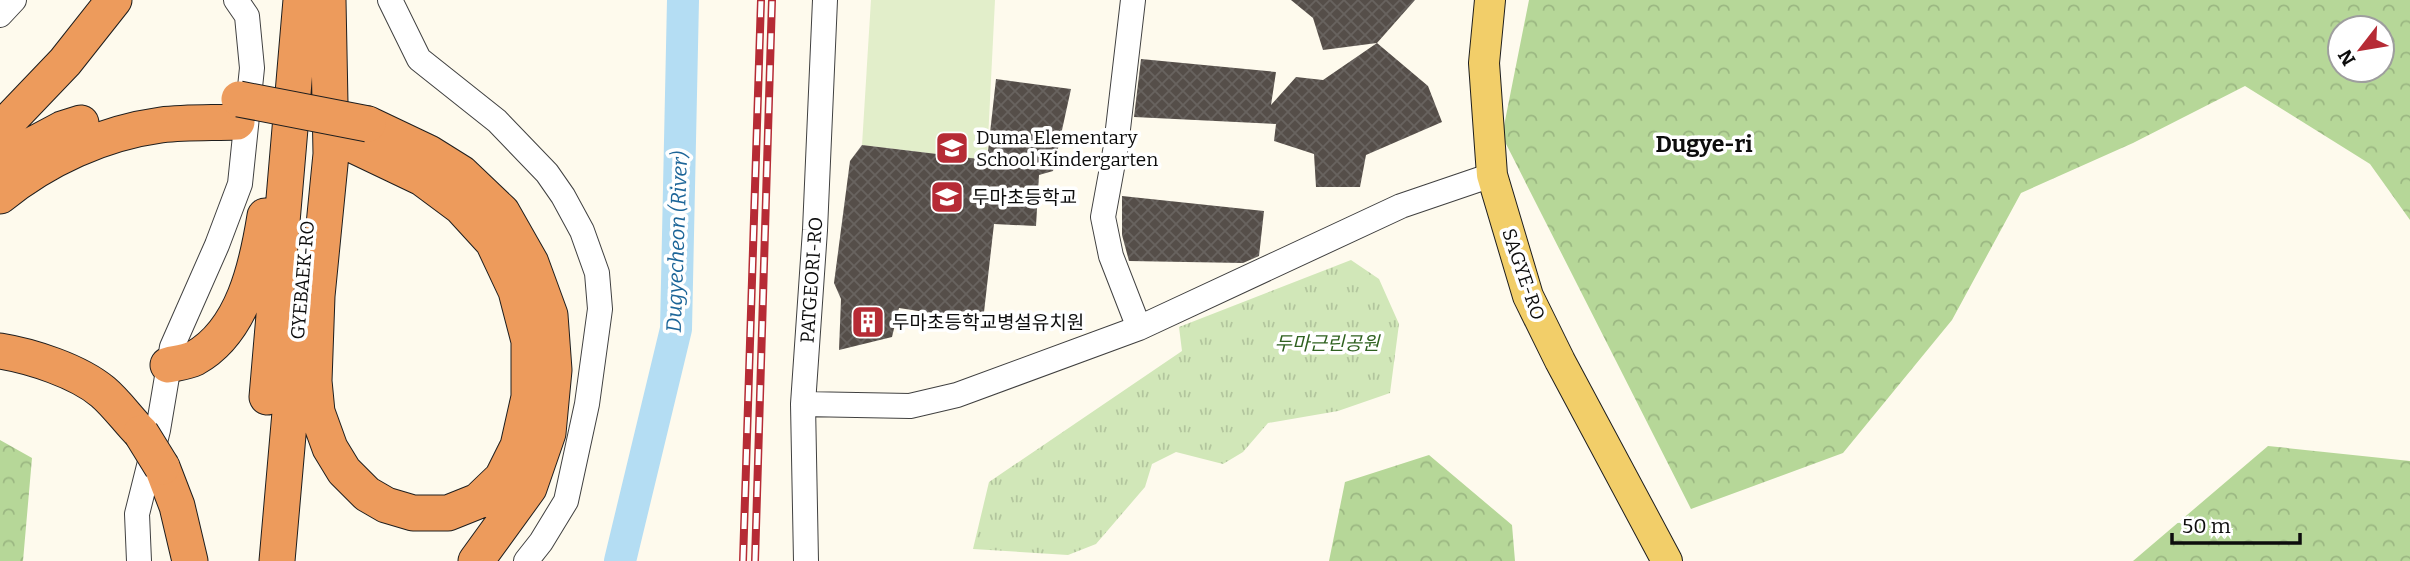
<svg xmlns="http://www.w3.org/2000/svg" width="2410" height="561" font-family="Bitter,'Noto Sans KR',serif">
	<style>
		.grass { fill: url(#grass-tufts) }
		.forest { fill: url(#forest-crowns); fill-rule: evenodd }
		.pitch { fill: #e2eeca }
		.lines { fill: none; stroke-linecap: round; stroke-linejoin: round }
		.river { stroke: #b4ddf3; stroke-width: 32 }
		.building { fill: url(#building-cross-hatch) }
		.minor-casing { stroke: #404040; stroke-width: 26 }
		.major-casing { stroke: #1e1e1e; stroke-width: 32 }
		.highway-casing { stroke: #1e1e1e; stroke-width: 37 }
		.minor { stroke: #fff; stroke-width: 24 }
		.major { stroke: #f2ce69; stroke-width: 30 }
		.highway { stroke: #ed9b5c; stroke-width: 35 }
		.rail-casing { stroke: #b62b35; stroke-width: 8 }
		.rail { stroke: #fff; stroke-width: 5; stroke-dasharray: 16; stroke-linecap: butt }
		.highway-bridge-casing { stroke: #1e1e1e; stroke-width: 37; stroke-linecap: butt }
		.highway-bridge { stroke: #ed9b5c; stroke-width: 35 }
		.labels { text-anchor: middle; stroke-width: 7; stroke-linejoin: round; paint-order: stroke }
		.poi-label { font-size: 19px; fill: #0d0d0d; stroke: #fff; text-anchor: start }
		.street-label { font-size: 19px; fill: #0d0d0d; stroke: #fff }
		.park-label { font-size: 19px; font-style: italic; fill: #2f6120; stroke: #fff }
		.water-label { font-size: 21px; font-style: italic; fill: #1c6598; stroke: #fff }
		.quarter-label { font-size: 23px; font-weight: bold; fill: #0d0d0d; stroke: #fff }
	</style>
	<defs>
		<pattern id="grass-tufts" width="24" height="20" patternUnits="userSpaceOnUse" patternTransform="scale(1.75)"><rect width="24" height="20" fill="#d1e7b8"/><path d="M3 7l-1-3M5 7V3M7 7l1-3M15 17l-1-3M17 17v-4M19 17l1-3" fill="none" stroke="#b2c59d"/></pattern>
		<pattern id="forest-crowns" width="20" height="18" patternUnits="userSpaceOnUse" patternTransform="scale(1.75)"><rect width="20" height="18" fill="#b6d798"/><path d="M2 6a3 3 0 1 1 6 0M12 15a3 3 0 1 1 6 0" fill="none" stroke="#9bb782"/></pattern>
		<pattern id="building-cross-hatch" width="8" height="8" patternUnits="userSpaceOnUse" patternTransform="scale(1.75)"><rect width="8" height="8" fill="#554e49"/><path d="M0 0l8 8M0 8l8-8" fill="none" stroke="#68635f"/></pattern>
	</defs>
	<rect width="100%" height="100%" fill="#fefaed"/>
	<path class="grass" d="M1351,260L1379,279L1399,324L1390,393L1338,411L1268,423L1243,452L1223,464L1176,452L1152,464L1145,487L1096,544L1068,555L973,549L989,482L1182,351L1179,327Z"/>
	<path class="forest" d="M1529,0H2410V220L2370,164L2245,86L2133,143L2021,193L1952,320L1843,453L1691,509L1502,136ZM2340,28H2382V70H2340Z
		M0,440L32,458L23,561H0Z
		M2268,446L2410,461V561H2133Z
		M1429,455L1512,525L1515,561H1329L1345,482Z"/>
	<path class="pitch" d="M871,0H995L987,160L862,145Z"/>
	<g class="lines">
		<path class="river" d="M620,561L676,329L683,0"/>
	</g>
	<path class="building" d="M1291,0H1415L1377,43L1323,50L1313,18Z
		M1377,43L1428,86L1442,122L1366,155L1360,187H1316L1314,154L1274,141L1276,124L1134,117L1141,59L1276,72L1271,105L1296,77L1323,80Z
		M996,79L1071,89L1053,171L1039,175L1036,226L994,224L983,321L899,308L892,337L839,350L841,299L834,283L850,161L862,145L987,160Z
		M1122,196L1264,211L1259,256L1243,263L1129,261L1122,235Z"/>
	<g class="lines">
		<defs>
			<path id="minor" d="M390,0L419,59L497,121L547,173L563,196L582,231L597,273L600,309L587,404L566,501L541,542L526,561
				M1133,0L1116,146L1103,217L1111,256L1139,328
				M0,15L14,0
				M803,404L910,406L957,395L1139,328L1401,206L1492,175
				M139,561L137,514L158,430L172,347L217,245L240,184L252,68L247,16L236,0
				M806,561L803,404L815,230L825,0"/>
			<path id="major" d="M1490,0L1484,63L1492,175L1528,296L1560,361L1667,561"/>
			<path id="highway" d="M328,0L331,154L317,296L314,381L317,412L330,448L344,471L367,494L386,505L413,513H448L478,501L502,478L518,446L529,397V341L516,291L493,242L461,207L422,178L357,147
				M368,124L429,153L461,173L502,212L531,263L550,315L554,370L548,433L529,488L476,561
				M0,130L65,62L114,0
				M0,162L62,129L81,123
				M0,196C46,159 102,133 161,125C186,122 212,123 237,122
				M0,351C31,356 78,371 103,392C117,404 128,420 141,433
				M168,365C177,363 187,362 195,358C243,331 257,266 265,216
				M267,397L301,0
				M162,467L177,506L190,561
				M277,561L295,355"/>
		</defs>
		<use href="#minor" class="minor-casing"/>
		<use href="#major" class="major-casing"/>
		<use href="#highway" class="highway-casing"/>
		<use href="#minor" class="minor"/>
		<use href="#major" class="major"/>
		<use href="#highway" class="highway"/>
		<defs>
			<path id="rail" d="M743,561L761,0
				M755,561L772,0"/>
		</defs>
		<use href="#rail" class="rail-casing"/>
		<use href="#rail" class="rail"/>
		<defs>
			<path id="highway-bridge" d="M239,99L368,124
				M141,433L162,467"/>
		</defs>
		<use href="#highway-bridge" class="highway-bridge-casing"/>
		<use href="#highway-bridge" class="highway-bridge"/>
	</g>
	<defs>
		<symbol id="school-square" viewBox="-11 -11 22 22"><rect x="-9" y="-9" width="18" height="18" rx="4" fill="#b62b35" stroke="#fff"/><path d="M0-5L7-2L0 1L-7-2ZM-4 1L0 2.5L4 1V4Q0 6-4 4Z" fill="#fff"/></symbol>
		<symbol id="building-square" viewBox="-11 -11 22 22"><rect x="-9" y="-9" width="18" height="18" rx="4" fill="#b62b35" stroke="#fff"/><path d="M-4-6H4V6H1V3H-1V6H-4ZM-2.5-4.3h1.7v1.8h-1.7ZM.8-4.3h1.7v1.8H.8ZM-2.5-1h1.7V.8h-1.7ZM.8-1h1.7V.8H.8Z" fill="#fff"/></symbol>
	</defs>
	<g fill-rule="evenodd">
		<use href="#school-square" x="933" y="129" width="38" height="38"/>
		<use href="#school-square" x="928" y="178" width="38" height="38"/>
		<use href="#building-square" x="849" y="303" width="38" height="38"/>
	</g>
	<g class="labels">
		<g class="poi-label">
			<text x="976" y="144">Duma Elementary<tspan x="976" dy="22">School Kindergarten</tspan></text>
			<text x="972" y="204">두마초등학교</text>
			<text x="892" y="329">두마초등학교병설유치원</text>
		</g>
		<g class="street-label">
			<text transform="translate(1524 274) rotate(71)" y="7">SAGYE-RO</text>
			<text transform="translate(302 280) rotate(-85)" y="7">GYEBAEK-RO</text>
			<text transform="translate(811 280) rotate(-86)" y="7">PATGEORI-RO</text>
		</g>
		<g class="park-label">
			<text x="1327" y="350">두마근린공원</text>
		</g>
		<g class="water-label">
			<text transform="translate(677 242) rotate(-88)" y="7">Dugyecheon (River)</text>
		</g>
		<g class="quarter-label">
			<text x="1704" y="152">Dugye-ri</text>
		</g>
	</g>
	<g transform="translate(2361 49) rotate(239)"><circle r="33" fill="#ffffff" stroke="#9e9e9e" stroke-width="2"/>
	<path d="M0-5L12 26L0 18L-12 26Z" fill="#b62b35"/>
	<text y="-10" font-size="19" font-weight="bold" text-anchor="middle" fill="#0d0d0d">N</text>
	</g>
	<path d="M2172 533v10h128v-10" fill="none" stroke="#0d0d0d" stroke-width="3.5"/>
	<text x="2182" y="533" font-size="21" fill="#0d0d0d" stroke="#ffffff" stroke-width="5" paint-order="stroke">50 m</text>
</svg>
